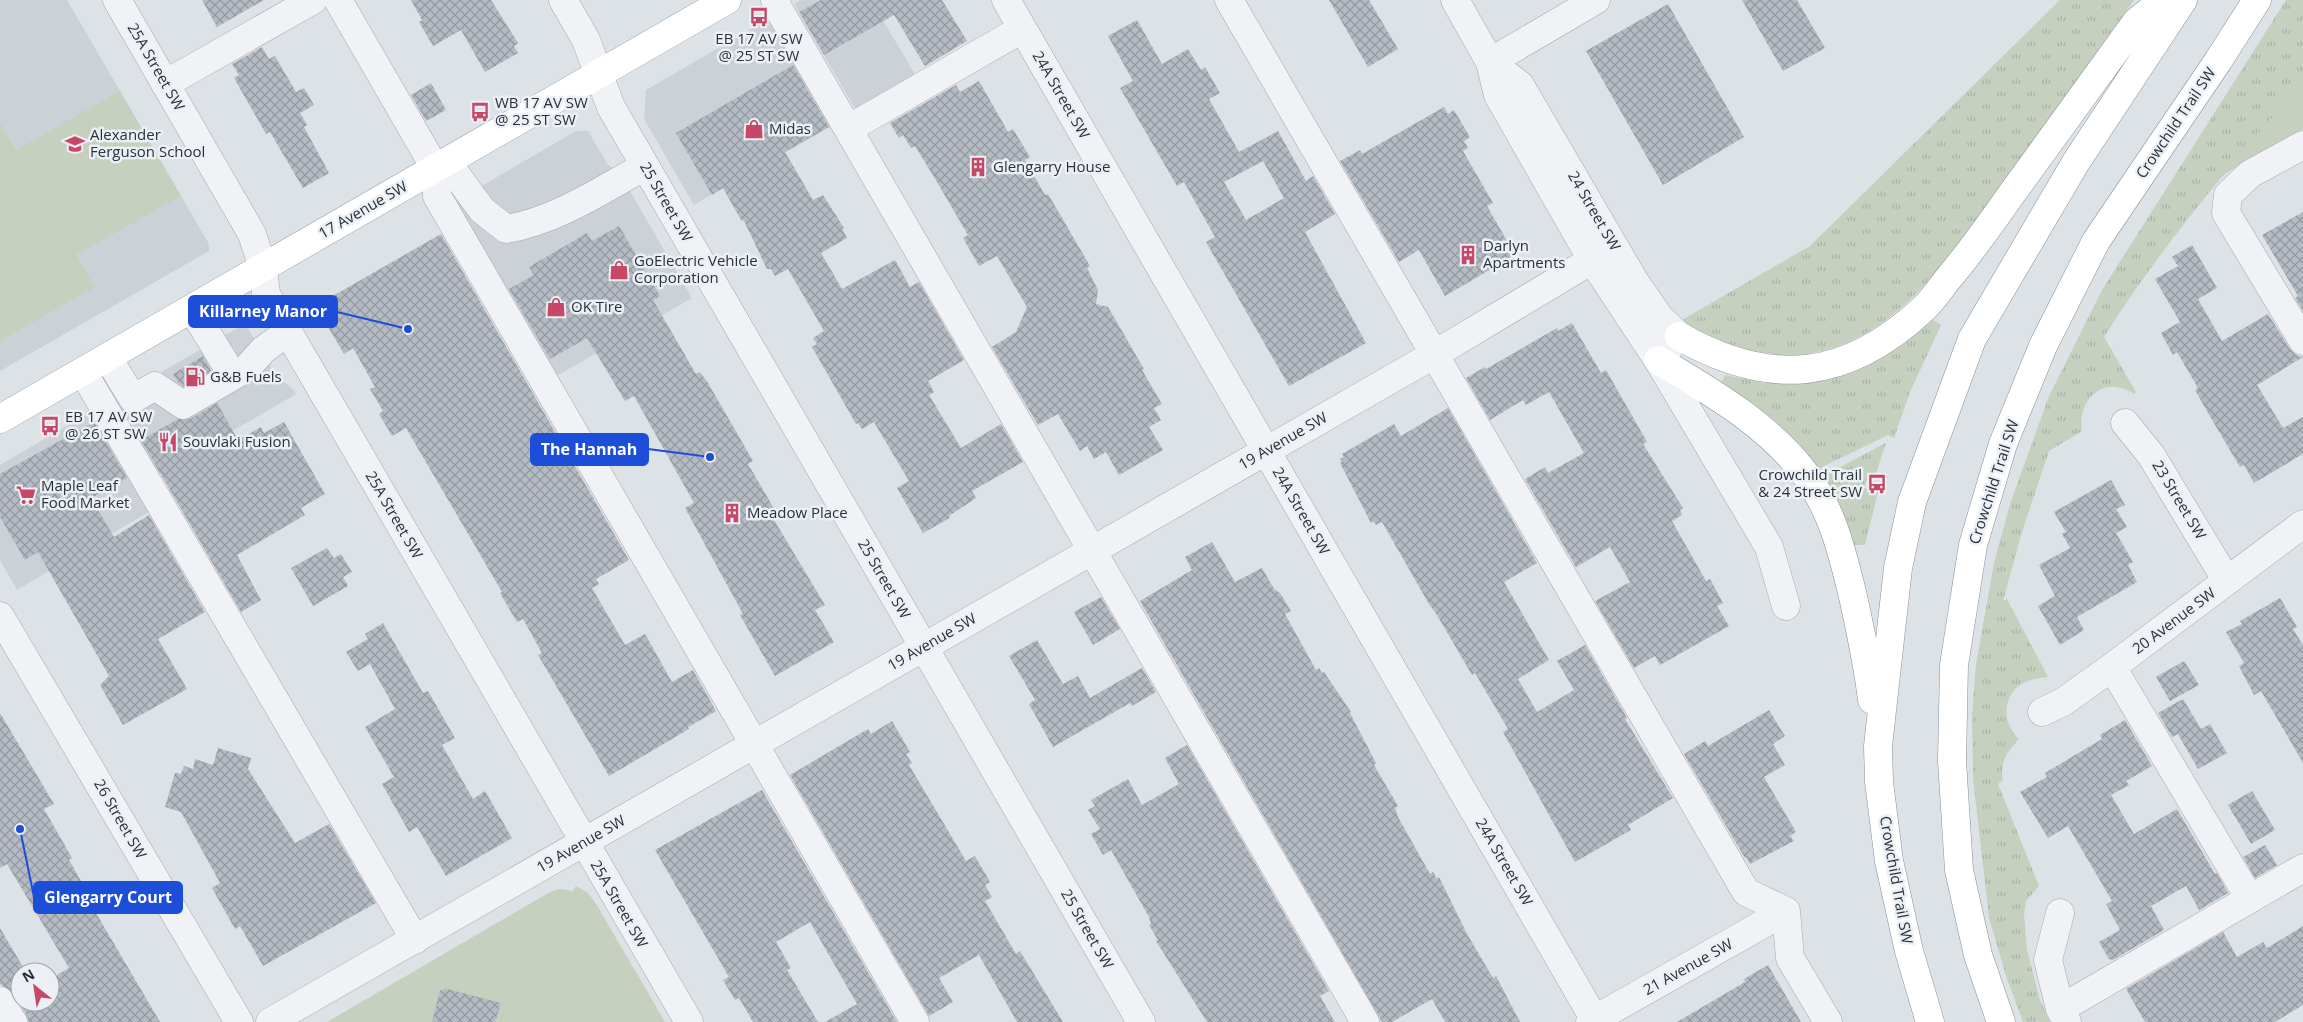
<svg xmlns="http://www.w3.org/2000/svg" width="2303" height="1022" font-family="'Open Sans',sans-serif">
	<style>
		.built { fill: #ccd1d8 }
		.grass { fill: url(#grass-tufts) }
		.park { fill: #c5d0bf }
		.building { fill: url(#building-cross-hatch); fill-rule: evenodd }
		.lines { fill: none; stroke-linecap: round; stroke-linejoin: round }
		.minor-casing { stroke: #a3a9b0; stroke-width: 29 }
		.major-casing { stroke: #9da7b1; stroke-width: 29 }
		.highway-casing { stroke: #86919c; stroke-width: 29 }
		.minor { stroke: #f0f2f5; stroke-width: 28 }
		.major { stroke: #fff; stroke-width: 28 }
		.highway { stroke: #fff; stroke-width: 28 }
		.labels { text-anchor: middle; stroke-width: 5; stroke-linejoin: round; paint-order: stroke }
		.poi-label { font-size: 15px; fill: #28313c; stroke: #ecf0f4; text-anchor: start }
		.street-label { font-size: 15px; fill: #28313c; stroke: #ecf0f4 }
		.leader { fill: none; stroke: #1d4ed8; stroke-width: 2 }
		.callout-dot { fill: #1d4ed8; stroke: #ecf0f4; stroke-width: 2 }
		.callout { fill: #1d4ed8; stroke: #1d4ed8; stroke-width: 2 }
		.callout-label { font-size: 16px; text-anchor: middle; font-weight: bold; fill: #fff }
	</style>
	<defs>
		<pattern id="grass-tufts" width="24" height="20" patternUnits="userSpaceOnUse" patternTransform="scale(1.25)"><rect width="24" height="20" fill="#c5d0bf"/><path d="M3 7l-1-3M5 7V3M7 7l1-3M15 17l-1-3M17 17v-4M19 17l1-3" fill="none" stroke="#a9b3a5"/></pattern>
		<pattern id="building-cross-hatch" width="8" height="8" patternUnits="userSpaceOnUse" patternTransform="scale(1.25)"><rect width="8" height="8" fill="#b5bbc3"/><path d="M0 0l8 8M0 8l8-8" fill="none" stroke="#9399a0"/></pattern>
	</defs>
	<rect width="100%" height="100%" fill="#dde2e6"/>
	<path class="built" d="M0,0H67L209,244V251L0,371Z
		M801,0H871L916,76L856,110L794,4Z
		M770,18L833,125L694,205L644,119L646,90Z
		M576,131H588L608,165L619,172L692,298L553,378L454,202Z
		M241,326L248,328L276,376L293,389L296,394L157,475L113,400Z
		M94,410L152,510L17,590L0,560V465Z"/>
	<path class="grass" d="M2060,0H2134C2091,60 2049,120 2006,179C1946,262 1878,373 1758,353C1749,351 1737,351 1728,347C1713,342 1699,332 1685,324L1682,320L1810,246Z
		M2286,0H2303V83C2231,164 2162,245 2104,337L2136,392L2134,394C2105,374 2077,398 2082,431L2049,451L2022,532L2003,601L2007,599L2048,677C2041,678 2032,679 2025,682C2002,693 2001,723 2019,739C2008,751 1999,763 2003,780L1998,784L2039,886L2026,901L2024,914L2027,950L2040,1000L2050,1022H2023L2007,979L1989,918L1973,779L1972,714L1976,665L1994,563L2010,504L2049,396L2102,290Z
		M1930,318L1941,325L1910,392L1894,438L1888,435L1816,470L1720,386L1725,375L1765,383L1807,381Z
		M1886,443L1874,479L1867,478L1864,488L1878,492L1865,545H1852L1821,477Z"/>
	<path class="park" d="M2303,83V129L2219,177Z
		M120,91L181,196L76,255L95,287L0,341V123L16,150Z
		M576,886L587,892L595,902L665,1022H327L550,892L560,889L573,891Z"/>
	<path class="building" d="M202,0H264L217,27Z
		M411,0H491L518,43L514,46L518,53L485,72L461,30L433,46L419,22L422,20Z
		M821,0H942L967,41L925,66L894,15L824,55L799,12Z
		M1329,0H1369L1398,49L1368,67Z
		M1742,0H1797L1825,48L1783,71Z
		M1668,4L1744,137L1663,185L1586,51Z
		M1137,20L1162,64L1188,49L1201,70L1205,67L1220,93L1209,99L1239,152L1278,131L1306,181L1313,176L1335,214L1305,232L1366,343L1289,386L1206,242L1215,237L1184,182L1177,186L1120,88L1133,81L1108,36ZM1263,161L1284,198L1246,220L1224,182Z
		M262,47L269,59L275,56L296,92L304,88L314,105L300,113L307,125L304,127L329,173L303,188L270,132L266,134L234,78L239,75L232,64Z
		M793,65L829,127L785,152L813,200L823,195L844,228L842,229L847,238L821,253L842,289L895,260L910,287L919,282L964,360L928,381L934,392L929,395L961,448L1001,424L1023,462L972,491L976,498L949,516L950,518L923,533L897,488L909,481L874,422L862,429L858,423L856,424L812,347L817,344L813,338L824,331L788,269L775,276L771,269H767L744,221L741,220L723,188L712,195L676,133Z
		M979,81L1008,132L1013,129L1030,157L1025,160L1045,195L1048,194L1090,266L1087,268L1098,290L1096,304L1108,307L1144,369L1142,370L1162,404L1154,408L1161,420L1149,427L1163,450L1119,475L1106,452L1094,459L1087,446L1080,451L1058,414L1038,425L992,347L1016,332L1027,307L997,256L979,266L963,238L968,235L934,177L915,146L911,148L903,135L899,138L890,123L956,85L960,92Z
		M431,83L446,110L426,121L411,95Z
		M1444,107L1448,114L1454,110L1470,137L1464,141L1468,148L1463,151L1493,203L1487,206L1515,255L1445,296L1419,250L1399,262L1340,161L1360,150L1362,154Z
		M2303,212V311L2295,298L2298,296L2262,235Z
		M619,226L660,296L653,300L696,374L700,372L708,383L753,461L748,464L779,517L774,520L825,605L815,610L834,642L775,676L740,615L743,614L685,508L694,503L634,396L625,401L587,338L550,359L509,289L534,275L529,267L587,233L592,241Z
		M441,234L629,560L596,579L599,584L592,588L625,645L645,634L672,682L693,670L716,711L688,727L689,729L609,776L538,655L542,653L523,619L517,622L500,593L502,592L406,428L392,436L379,414L383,411L370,389L375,387L353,348L344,354L324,320L331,297Z
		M2192,245L2217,288L2198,299L2222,341L2268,314L2290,349L2296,355L2303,357L2257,385L2283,428L2303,417V454L2254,483L2244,465L2240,467L2208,413L2195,390L2198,388L2177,352L2173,355L2161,333L2180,322L2155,279L2178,266L2172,257Z
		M1572,323L1601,373L1606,370L1647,442L1643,444L1683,508L1680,510L1682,515L1672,521L1706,581L1710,579L1723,603L1717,606L1729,626L1660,665L1655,656L1634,668L1595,601L1630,582L1610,547L1576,567L1525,479L1545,467L1548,473L1584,453L1549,392L1526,405L1523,400L1490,420L1466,378L1485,367L1486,369L1557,328L1558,331Z
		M203,356L211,371L184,387L178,382L173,374Z
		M217,403L238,440L261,427L264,433L284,422L325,494L301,508L305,515L237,555L261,600L241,612L141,440L178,419H190Z
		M1448,408L1537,563L1504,582L1549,660L1518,679L1537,712L1574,690L1557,661L1585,645L1627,718L1625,719L1673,798L1628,825L1631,830L1575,862L1503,732L1508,729L1475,673L1472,675L1437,615L1429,604L1382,522L1376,525L1373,521L1371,523L1340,463L1342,462L1340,459L1344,457L1342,454L1394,424L1401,436Z
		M94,422L127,478L91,498L114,537L149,515L205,612L158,639L187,689L123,725L100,685L109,676L38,552L25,560L0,517V474Z
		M2111,480L2125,505L2116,509L2127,527L2116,533L2133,562L2128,565L2137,582L2077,617L2084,630L2060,645L2038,606L2055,596L2039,565L2070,548L2062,534L2066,532L2054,512Z
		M1212,542L1235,582L1262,568L1274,589L1280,593L1291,611L1285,614L1316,670L1319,668L1322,673L1324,672L1351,712L1350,713L1376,763L1374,765L1398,806L1395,808L1398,817L1430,874L1433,872L1437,879L1439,877L1467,934L1493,978L1496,976L1520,1022H1445L1432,999L1392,1022H1382L1140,601L1192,570L1185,557Z
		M327,548L334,558L341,554L352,572L343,577L348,586L313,606L291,568Z
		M1101,597L1120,629L1093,645L1074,612Z
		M2280,598L2297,627L2293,629L2303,645V763L2261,691L2254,695L2239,666L2244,663L2226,632L2242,624L2240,621Z
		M383,623L423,693L428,691L455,738L442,745L473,799L485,791L512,838L446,876L417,827L409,832L382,784L394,777L365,727L395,709L370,664L358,671L346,652L368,639L365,634Z
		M1037,640L1063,684L1078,676L1090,698L1142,668L1156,692L1132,706L1130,703L1053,747L1029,704L1035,700L1009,656Z
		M2184,661L2199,685L2170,701L2156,677Z
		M2183,699L2201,729L2210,724L2227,753L2198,769L2178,734L2172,737L2158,713Z
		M1769,710L1785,736L1773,744L1785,765L1764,777L1796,832L1790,836L1794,841L1750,864L1746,857L1745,858L1684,754L1705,741L1708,746Z
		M0,713L54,804L44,809L72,858L69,860L98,911L96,913L160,1022H29L26,1014L13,993L0,984V928L26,972H20V1002H50V979L69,968L7,864L0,868Z
		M2125,720L2152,766L2126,781L2129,785L2111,795L2134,834L2177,809L2215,874L2217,873L2228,893L2199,910L2186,886L2151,906L2164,930L2113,960L2109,959L2099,942L2120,930L2106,904L2112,901L2068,826L2048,838L2020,792L2047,777L2045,773L2102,739L2100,735Z
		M892,721L910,752L906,754L912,763L909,765L966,861L975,856L990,882L985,885L992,897L985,901L1016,954L1020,951L1063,1022H1017L979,955L939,978L953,1002L929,1016L790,775L868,729L871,734Z
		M1187,745L1329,991L1320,996L1335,1022H1207L1156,941L1158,940L1149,925L1151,924L1149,917L1111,850L1103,855L1091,834L1100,829L1088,810L1095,806L1091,800L1128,779L1142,805L1179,784L1165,758Z
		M218,748L251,758L248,769L295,843L329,824L376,903L263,966L240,926L235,929L212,888L220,883L181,812L165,807L175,773L181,774L184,766L193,769L195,759L213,765Z
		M762,790L897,1022H825L857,1004L810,922L776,942L791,968L787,970L818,1022H753L739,998L735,1000L723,980L729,977L655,850Z
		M2252,791L2275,830L2251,844L2228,805Z
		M2265,845L2277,865L2255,878L2243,857Z
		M2303,926V1005L2275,1022H2145L2126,989L2223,932L2237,957L2263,942L2267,948Z
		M1768,965L1801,1022H1677L1745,982L1744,979Z
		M444,988L501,1003L495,1022H432L440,990L443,991Z"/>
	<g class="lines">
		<defs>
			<path id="minor" d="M117,0L252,234L263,268L266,294L689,1022
				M338,0L435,168L437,196L915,1022
				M563,0L586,40L611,107L1141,1022
				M775,0L778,8L1365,1022
				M1006,0L1596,1022
				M1229,0L1746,892L1786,911L1790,958L1828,1022
				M1455,0L1490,62L1498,95L1592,260L1658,360L1769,547L1786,606
				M1490,62L1520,85L1635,282L1660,318L1679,336L1664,353
				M1490,62L1596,0
				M165,84L313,0
				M848,129L1022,29
				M2303,145L2250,174L2228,195L2226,213L2303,341
				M447,162L482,210L506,229C555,221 602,190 645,166
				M192,309L233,376
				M108,358L133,399L155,386L183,405L247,368L263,350L288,332
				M83,372L415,940
				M2125,423L2151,455L2227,581
				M0,616L239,1022
				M2112,667L2250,899
				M2042,712L2063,702L2112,667L2303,524
				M2060,913L2048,960L2060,1009L2067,1022
				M0,1001L13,1022
				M2060,1009L2303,868
				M270,1022L1435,354L1592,260
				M1590,1022L1786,911"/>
			<path id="major" d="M0,419L727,0"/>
			<path id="highway" d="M1679,336C1770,388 1846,381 1923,309C1932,301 1940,289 1947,280C1971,252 1992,222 2013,192C2055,135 2096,78 2137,21L2164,0
				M1658,360C1713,393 1771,426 1809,479C1833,514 1842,552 1852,592C1860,629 1868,664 1872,700
				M1930,1022L1909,951L1889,861L1879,782L1878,746L1898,568L1912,502L1972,339L2076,162L2183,0
				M2001,1022L1978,955L1959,870L1952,761L1954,665L1973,545L2003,444L2043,346L2096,241L2218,61L2257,0"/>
		</defs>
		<use href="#minor" class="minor-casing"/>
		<use href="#major" class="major-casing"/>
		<use href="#highway" class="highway-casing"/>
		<use href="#minor" class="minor"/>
		<use href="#major" class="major"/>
		<use href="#highway" class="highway"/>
	</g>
	<defs>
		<symbol id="bus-bare" viewBox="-9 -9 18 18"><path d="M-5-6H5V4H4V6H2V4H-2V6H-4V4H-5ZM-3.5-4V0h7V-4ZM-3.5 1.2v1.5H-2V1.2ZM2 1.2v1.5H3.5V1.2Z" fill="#c74766" stroke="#ecf0f4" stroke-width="2.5" paint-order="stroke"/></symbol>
		<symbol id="shop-bare" viewBox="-9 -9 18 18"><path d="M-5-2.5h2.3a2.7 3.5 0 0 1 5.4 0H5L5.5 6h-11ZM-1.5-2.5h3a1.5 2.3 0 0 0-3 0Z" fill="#c74766" stroke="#ecf0f4" stroke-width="2.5" paint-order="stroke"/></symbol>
		<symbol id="school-bare" viewBox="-9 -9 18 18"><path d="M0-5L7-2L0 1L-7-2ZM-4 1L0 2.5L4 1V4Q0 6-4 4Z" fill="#c74766" stroke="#ecf0f4" stroke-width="2.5" paint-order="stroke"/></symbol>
		<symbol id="building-bare" viewBox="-9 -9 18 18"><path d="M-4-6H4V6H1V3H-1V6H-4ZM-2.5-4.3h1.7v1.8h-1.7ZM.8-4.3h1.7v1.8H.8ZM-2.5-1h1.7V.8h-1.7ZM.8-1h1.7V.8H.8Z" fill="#c74766" stroke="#ecf0f4" stroke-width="2.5" paint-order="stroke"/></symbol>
		<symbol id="fuel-bare" viewBox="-9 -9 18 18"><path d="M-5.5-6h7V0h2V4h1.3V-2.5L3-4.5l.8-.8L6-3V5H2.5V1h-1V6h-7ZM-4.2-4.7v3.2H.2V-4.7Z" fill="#c74766" stroke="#ecf0f4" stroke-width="2.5" paint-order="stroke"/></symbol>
		<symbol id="restaurant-bare" viewBox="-9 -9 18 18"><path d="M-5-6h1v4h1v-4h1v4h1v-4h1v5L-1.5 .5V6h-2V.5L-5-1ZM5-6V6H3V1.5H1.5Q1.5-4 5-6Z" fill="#c74766" stroke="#ecf0f4" stroke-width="2.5" paint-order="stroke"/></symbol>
		<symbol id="supermarket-bare" viewBox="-9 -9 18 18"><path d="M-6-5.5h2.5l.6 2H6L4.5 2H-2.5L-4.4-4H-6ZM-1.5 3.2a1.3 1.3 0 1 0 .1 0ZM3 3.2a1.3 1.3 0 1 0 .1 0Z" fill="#c74766" stroke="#ecf0f4" stroke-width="2.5" paint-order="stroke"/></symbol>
	</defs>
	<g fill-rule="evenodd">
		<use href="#bus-bare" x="745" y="3" width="28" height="28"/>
		<use href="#bus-bare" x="466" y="98" width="28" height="28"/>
		<use href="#shop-bare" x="740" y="115" width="28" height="28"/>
		<use href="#school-bare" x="61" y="130" width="28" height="28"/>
		<use href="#building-bare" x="964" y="153" width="28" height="28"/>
		<use href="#building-bare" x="1454" y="241" width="28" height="28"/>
		<use href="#shop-bare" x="605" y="256" width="28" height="28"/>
		<use href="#shop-bare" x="542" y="293" width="28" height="28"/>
		<use href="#fuel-bare" x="181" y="363" width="28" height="28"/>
		<use href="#bus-bare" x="36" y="412" width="28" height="28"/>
		<use href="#restaurant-bare" x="154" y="428" width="28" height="28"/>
		<use href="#bus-bare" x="1863" y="470" width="28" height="28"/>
		<use href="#supermarket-bare" x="12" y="481" width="28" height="28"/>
		<use href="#building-bare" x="718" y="499" width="28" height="28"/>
	</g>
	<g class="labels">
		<g class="poi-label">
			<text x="759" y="44" text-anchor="middle">EB 17 AV SW<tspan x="759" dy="17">@ 25 ST SW</tspan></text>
			<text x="495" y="108">WB 17 AV SW<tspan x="495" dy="17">@ 25 ST SW</tspan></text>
			<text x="769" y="134">Midas</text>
			<text x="90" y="140">Alexander<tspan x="90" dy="17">Ferguson School</tspan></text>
			<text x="993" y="172">Glengarry House</text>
			<text x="1483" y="251">Darlyn<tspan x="1483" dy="17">Apartments</tspan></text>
			<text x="634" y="266">GoElectric Vehicle<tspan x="634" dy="17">Corporation</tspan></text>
			<text x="571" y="312">OK Tire</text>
			<text x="210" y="382">G&amp;B Fuels</text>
			<text x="65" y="422">EB 17 AV SW<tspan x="65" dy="17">@ 26 ST SW</tspan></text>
			<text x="183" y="447">Souvlaki Fusion</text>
			<text x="1862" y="480" text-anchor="end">Crowchild Trail<tspan x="1862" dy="17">&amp; 24 Street SW</tspan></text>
			<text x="41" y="491">Maple Leaf<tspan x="41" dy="17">Food Market</tspan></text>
			<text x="747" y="518">Meadow Place</text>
		</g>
		<g class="street-label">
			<text transform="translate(156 67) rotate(60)" y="5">25A Street SW</text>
			<text transform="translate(1061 95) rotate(60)" y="5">24A Street SW</text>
			<text transform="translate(2176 123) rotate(-56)" y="5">Crowchild Trail SW</text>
			<text transform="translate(666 202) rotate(60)" y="5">25 Street SW</text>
			<text transform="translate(363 210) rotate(-30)" y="5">17 Avenue SW</text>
			<text transform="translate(1594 211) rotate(60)" y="5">24 Street SW</text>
			<text transform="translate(1283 441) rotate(-30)" y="5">19 Avenue SW</text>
			<text transform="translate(1994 482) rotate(-72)" y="5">Crowchild Trail SW</text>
			<text transform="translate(2179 500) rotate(59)" y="5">23 Street SW</text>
			<text transform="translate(1301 511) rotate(60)" y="5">24A Street SW</text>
			<text transform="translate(394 515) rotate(60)" y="5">25A Street SW</text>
			<text transform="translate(884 579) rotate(60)" y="5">25 Street SW</text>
			<text transform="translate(2174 621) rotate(-37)" y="5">20 Avenue SW</text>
			<text transform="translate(932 642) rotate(-30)" y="5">19 Avenue SW</text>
			<text transform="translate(120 819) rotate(60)" y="5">26 Street SW</text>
			<text transform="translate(581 844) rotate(-30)" y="5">19 Avenue SW</text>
			<text transform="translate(1504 862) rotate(60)" y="5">24A Street SW</text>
			<text transform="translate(1896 880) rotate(80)" y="5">Crowchild Trail SW</text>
			<text transform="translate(619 904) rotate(60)" y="5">25A Street SW</text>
			<text transform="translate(1087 929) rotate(60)" y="5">25 Street SW</text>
			<text transform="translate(1688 967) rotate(-29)" y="5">21 Avenue SW</text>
		</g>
	</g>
	<path class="leader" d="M408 329L337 312M710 457L648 449M20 829L34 897"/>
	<g class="callout-dot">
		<circle cx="408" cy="329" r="5"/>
		<circle cx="710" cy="457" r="5"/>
		<circle cx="20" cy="829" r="5"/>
	</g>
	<g class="callout">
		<rect x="189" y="296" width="148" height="31" rx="5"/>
		<rect x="531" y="434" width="117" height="31" rx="5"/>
		<rect x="34" y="882" width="148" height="31" rx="5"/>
	</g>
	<g class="callout-label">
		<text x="263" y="317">Killarney Manor</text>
		<text x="589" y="455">The Hannah</text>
		<text x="108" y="903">Glengarry Court</text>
	</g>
	<g transform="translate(35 987) rotate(330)"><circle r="24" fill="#ecf0f4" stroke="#9ea4aa"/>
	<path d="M0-4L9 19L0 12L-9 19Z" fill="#c74766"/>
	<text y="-8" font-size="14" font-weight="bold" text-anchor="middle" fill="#28313c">N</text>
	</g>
</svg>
